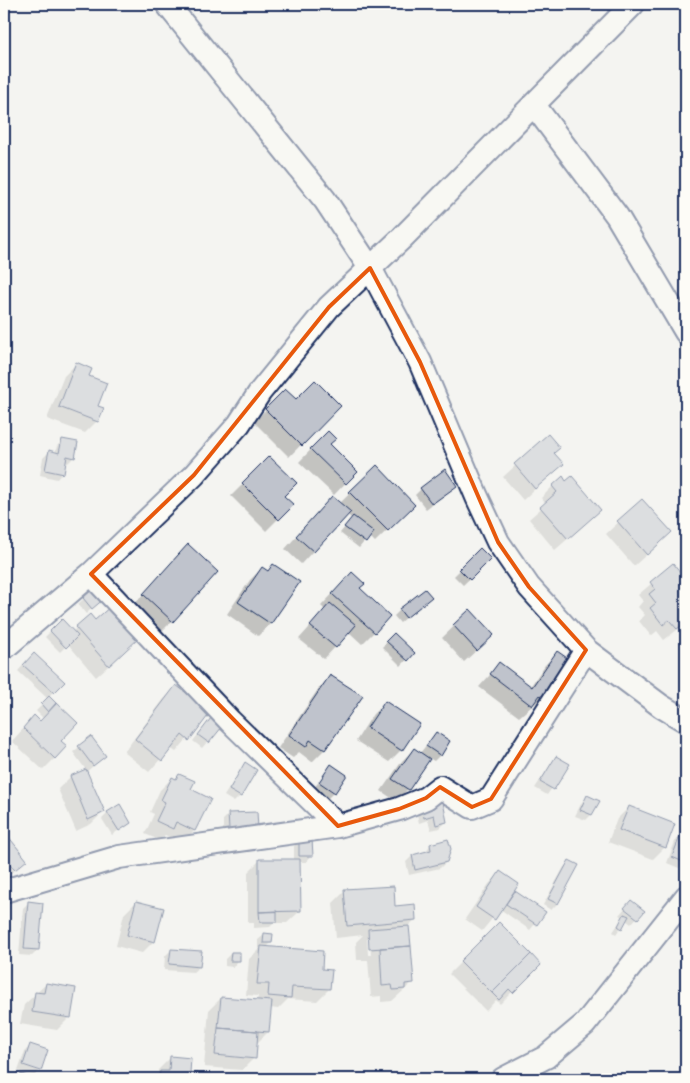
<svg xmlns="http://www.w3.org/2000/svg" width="690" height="1083" font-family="Pangolin,sans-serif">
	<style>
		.shadow { fill: #0003; fill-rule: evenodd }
		.building { fill: #bfc3cc; stroke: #1b2f5e }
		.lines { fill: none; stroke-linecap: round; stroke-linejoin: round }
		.street-casing { stroke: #1b2f5e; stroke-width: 26 }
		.street { stroke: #fdfcf7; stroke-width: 22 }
		.marked { fill: none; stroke: #e8590c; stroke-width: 4; stroke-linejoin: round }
	</style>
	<rect width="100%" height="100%" fill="#f4f4f1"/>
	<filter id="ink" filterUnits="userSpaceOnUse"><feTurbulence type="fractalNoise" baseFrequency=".02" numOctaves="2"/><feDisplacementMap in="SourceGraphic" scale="10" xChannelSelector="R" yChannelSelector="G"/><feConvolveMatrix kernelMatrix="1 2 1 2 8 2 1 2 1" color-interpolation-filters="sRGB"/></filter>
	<g filter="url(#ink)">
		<path class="shadow" d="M76,364L97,407V421L85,433L47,419L64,376Z
			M285,390L296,401L339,406L289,457L254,422Z
			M328,432V445L356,472L334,495L299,462Z
			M548,436L553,453L562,464L523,500L503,477Z
			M63,440L74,457L68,463L65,462L62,473L57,479L40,475L43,458L49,452L55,453L57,446Z
			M269,458L282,496L292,505L266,531L231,496Z
			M377,467L413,505L375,542L369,536L359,548L340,533L352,519L347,514L301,564L285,549L320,510L339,504Z
			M456,486L426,509L415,495L421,489Z
			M553,486L587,522L555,550L529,519L546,504L541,498Z
			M642,500L658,544L634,566L606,534Z
			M480,550L490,559L463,585L454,576Z
			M176,558L172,621L160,633L132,607Z
			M273,565L270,624L258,636L227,614L250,580L262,568L267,572Z
			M673,565L686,581V623L664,640L657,631L651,636L639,621L645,615L638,607L643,601L638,595Z
			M340,586L359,589L374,632L362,644L349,632L324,659L299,639L325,610L321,606Z
			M95,589L97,603L86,614L78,604Z
			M430,597L400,623L394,616L400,610Z
			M470,611L493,635L464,662L442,638Z
			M90,616L126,650L96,677L68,644L60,652L45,637L62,620L73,631Z
			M394,635L413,653L401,666L382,647Z
			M557,653L543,697L519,717L479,687L500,664L530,687L545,665Z
			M28,660L63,682L48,697L56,705L55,758L43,770L12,741L34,717L40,722L43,718L36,711L48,699L18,671Z
			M331,676L324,750L312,762L299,752L293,758L278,748L319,688Z
			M176,687L209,713L176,752L170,748L149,772L124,752L164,699Z
			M385,703L418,724L401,750L389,762L356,741L373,714Z
			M205,726L220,727L202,748L193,741Z
			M436,733L440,755L434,761L429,758L408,789L396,801L381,791L402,761L414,749L420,753Z
			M91,738L105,756L86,772L103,812L91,824L76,831L58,789L70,777L86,770L73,752Z
			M556,757L568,765L547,795L535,788Z
			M245,764L240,796L234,802L224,796Z
			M331,766L334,792L328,798L314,788Z
			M179,775L189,790L209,799L194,831L182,843L165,835L159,840L145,834L154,814L150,812L160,790L172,778L175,779Z
			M588,796L591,815L586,820L575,816L582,802Z
			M629,807L665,847L653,859L608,842L617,819Z
			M423,808L446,822L440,828L431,830L428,820L419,823L417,814Z
			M108,813L129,823L112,835L102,819Z
			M229,814L257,827L223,835V820Z
			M4,833L25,860L4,880Z
			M682,833L686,835V859L679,868L667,863L676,839Z
			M300,840L311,856L306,862H299L300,911L287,923H274L270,927L254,928V923H248V872L260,860H294V846Z
			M448,841L446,862L440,868L409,875L406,862L412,856L425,853L430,845Z
			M570,862L577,866L557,904L551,910L543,905L564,867Z
			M501,872L513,891L544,913L530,930L500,909L482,931L465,919L489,884Z
			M345,891L394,908L415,920L408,926L412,983L392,1001L381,1002V996L371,997L368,960H357L356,942L363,935L336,938L333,903ZM367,939H370L371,955H368Z
			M29,902L38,950L32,956L19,955L23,908Z
			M136,902L154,941L142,953L116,946L124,914Z
			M626,907L643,911L631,924L626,920L616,934L613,932L623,917L619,915Z
			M499,924L539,965L500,1004L496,1000L486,1011L449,974Z
			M264,935L271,943L266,948L320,970L329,989L317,1001L288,999L278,1009L270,1008L268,1032L256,1044L254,1058L242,1070L204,1067L209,1010L221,998L257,1001L258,996L246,995L249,959L260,948H258V940Z
			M171,950L199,967L193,972L164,970L165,956Z
			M231,953L238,961L233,967L225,966V959Z
			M46,984L74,989L69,1018L57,1030L20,1024L24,1005Z
			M30,1046L40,1070L34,1076L18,1071L25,1051Z
			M170,1058L188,1074L196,1075L195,1079H153L158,1074V1070Z"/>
		<path class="building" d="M76,362L92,369L89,376L107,383L98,406L104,408L98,422L59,407Z
			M315,380L341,406L302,446L265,409L285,389L296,399Z
			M4,407H10L8,422H4Z
			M328,431L336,439L330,444L358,472L346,484L310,449Z
			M548,434L560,448L554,453L564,464L535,489L514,464Z
			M62,439L78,442L75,458L67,456L64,474L45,470L49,450L59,453Z
			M269,456L297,483L284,496L294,505L279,520L242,483Z
			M377,465L415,505L388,531L349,492Z
			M445,469L457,486L432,504L420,488Z
			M563,476L566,481L572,476L601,510L568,539L540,507L557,492L552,486Z
			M332,496L351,512L314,552L296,536Z
			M642,499L672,532L647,555L617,521Z
			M353,516L374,532L366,543L344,527Z
			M188,544L218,572L173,622L143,594Z
			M480,548L491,559L470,580L459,569Z
			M673,563L686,579V622L677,629L669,620L663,625L650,608L656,603L649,594L655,589L650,582Z
			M273,564L300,582L271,624L238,602L262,567L268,571Z
			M352,572L365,584L360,588L390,616L375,633L332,594Z
			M95,587L105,598L92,609L83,598Z
			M425,589L432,597L406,618L399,609Z
			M330,603L356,625L336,648L310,626Z
			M111,606L139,638L109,666L75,627L90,614L95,620Z
			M470,609L494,635L477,651L453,625Z
			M62,619L78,636L66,648L50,631Z
			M394,633L415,653L408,661L386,641Z
			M557,651L570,660L544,698L540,695L532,706L490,674L499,662L532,687Z
			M34,653L65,682L54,693L23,665Z
			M330,675L363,696L325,750L310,740L306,747L289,735Z
			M176,685L211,712L189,741L182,735L162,761L135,739Z
			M49,696L56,703L48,712L41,704Z
			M385,701L420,724L402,751L367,728Z
			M57,703L78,723L61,741L67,746L55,759L23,728L34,715L40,721Z
			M211,718L222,727L209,743L198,735Z
			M436,732L450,741L441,756L426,746Z
			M91,736L106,756L93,766L78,746Z
			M414,748L430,759L409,790L392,779Z
			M556,756L570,764L554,790L540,782Z
			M245,762L257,770L241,797L229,790Z
			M331,764L347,775L335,793L319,782Z
			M86,769L105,812L88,820L70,776Z
			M179,774L195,781L191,789L211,799L195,831L176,822L173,829L156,821L165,802L161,800L172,777L176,779Z
			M587,795L600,801L592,815L580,810Z
			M443,802L447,822L436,825L434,815L424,818L422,807Z
			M120,804L131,823L119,831L107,812Z
			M629,806L675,824L666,848L619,830Z
			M257,812L258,828L229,829L228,813Z
			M4,831L27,860L15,870L4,858Z
			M682,831L686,833V863L672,857Z
			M299,839H312L313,856H299Z
			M448,839L451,849L447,862L415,870L412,855L431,850L430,844Z
			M259,859H300L301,911L259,912Z
			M569,860L579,865L558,904L548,899Z
			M500,871L519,884L495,920L476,907Z
			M394,886L395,906L415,904L416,920L347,926L344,889Z
			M515,891L546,912L537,925L506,904Z
			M631,900L645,911L638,919L624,908Z
			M28,901L43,903L39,950L24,949Z
			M136,901L164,908L155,942L127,935Z
			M277,911V922H260L259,912Z
			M624,914L629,916L622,929L618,926Z
			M499,922L531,954L492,993L460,961Z
			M409,926L411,946L369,949L368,929Z
			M264,933L273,934L272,943H263Z
			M261,946L323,951L322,969L332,970L330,989L292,987L291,998L268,996L269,984H257Z
			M411,946L414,983L405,984V989L393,990L392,985L382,986L380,948Z
			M171,949L202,951L200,967L169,964Z
			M231,952H240V961H230Z
			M531,954L541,965L513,993L509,989L499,1000L492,993Z
			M46,983L76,988L71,1018L32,1012L35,992L44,993Z
			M221,997L272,1001L269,1032L218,1028Z
			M218,1028L258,1031L256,1059L215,1055Z
			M4,1040L9,1042L4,1056Z
			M30,1044L48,1050L41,1071L23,1065Z
			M170,1056L191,1058L190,1073H197L196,1079H159L160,1071H169Z
			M21,1074L39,1079H20Z"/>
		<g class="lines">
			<defs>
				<path id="street" d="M167,4L325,200L370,268L420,362L477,497L498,542L529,587L586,650L661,706L686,721
					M534,105L617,216L686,332
					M91,574L230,721L338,826
					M4,648L91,574L194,475L239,424L260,392L329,307L402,238L633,4
					M4,891L119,857L338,826L399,809L426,798L440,787L472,807L491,799L586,650
					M503,1079L546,1057L585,1024L686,897"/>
			</defs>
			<use href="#street" class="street-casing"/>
			<use href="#street" class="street"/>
		</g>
	</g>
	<path d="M0 0H690V1083H0ZM370,268L420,362L498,542L529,587L586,650L491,799L472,807L440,787L426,798L399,809L338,826L91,574L194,475L329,307Z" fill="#f4f4f1" fill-opacity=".55" fill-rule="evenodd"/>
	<path class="marked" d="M370,268L420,362L498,542L529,587L586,650L491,799L472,807L440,787L426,798L399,809L338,826L91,574L194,475L329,307Z"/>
	<rect width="690" height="1083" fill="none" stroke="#fdfcf7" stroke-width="20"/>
	<rect x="10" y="10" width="670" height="1063" fill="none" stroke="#1b2f5e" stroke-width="2" filter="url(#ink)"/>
</svg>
